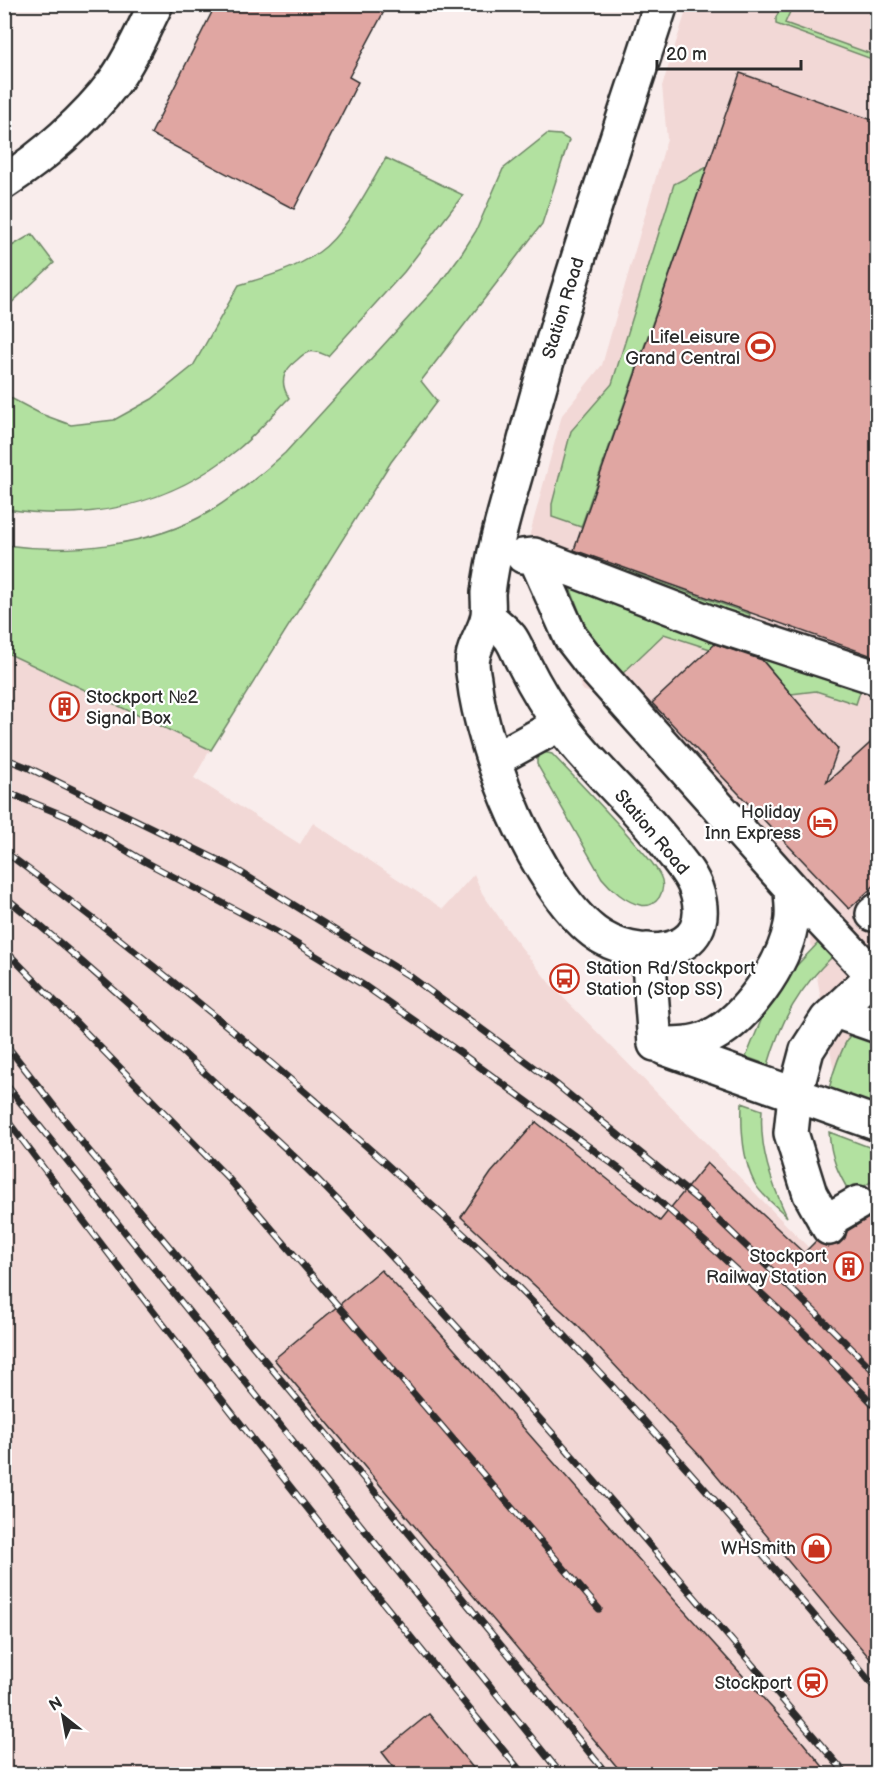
<svg xmlns="http://www.w3.org/2000/svg" width="882" height="1779" font-family="'Balsamiq Sans',sans-serif">
	<style>
		.built { fill: #f2d8d6 }
		.green { fill: #b2e1a0; stroke: #6e8666; stroke-width: 1.5 }
		.building { fill: #e0a6a2; stroke: #2b2b2b; stroke-width: 1.5 }
		.lines { fill: none; stroke-linecap: round; stroke-linejoin: round }
		.minor-casing { stroke: #2b2b2b; stroke-width: 38 }
		.minor { stroke: #fff; stroke-width: 33 }
		.rail-casing { stroke: #2b2b2b; stroke-width: 7 }
		.rail { stroke: #fff; stroke-width: 4.5; stroke-dasharray: 14; stroke-linecap: butt }
		.labels { text-anchor: middle; stroke-width: 4.5; stroke-linejoin: round; paint-order: stroke }
		.street-label { font-size: 18px; fill: #2b2b2b; stroke: #fff }
		.poi-label { font-size: 18px; fill: #2b2b2b; stroke: #fff; text-anchor: end }
	</style>
	<rect width="100%" height="100%" fill="#f9edec"/>
	<filter id="ink" filterUnits="userSpaceOnUse"><feTurbulence type="fractalNoise" baseFrequency=".0167" numOctaves="2"/><feDisplacementMap in="SourceGraphic" scale="12" xChannelSelector="R" yChannelSelector="G"/><feConvolveMatrix kernelMatrix="1 2 1 2 8 2 1 2 1" color-interpolation-filters="sRGB"/></filter>
	<g filter="url(#ink)">
		<path class="built" d="M688,5H877V1093L835,1077L807,921L616,702L582,690L528,541L562,415L602,365L667,139L662,86Z
			M4,652L210,750L194,778L300,844L313,823L443,909L474,874L482,893L513,937L551,985L809,1248L877,1323V1774H5Z"/>
		<path class="green" d="M783,5H793L785,23L877,56V61L776,24V17Z
			M547,134L560,135L569,140L542,224L421,381L437,401L391,462L211,750L5,652V545C69,554 152,546 209,512C236,495 261,475 285,453L440,283L462,253L476,231L503,169Z
			M386,158L463,195L404,272L328,356C322,354 316,350 309,352C305,353 300,357 297,360C283,371 279,382 289,398C272,415 256,435 237,450C170,505 90,522 5,509V395L41,414L71,425L114,420L152,399L193,366L239,285C267,277 295,269 319,252C346,233 369,186 386,158Z
			M707,167L581,527L552,517V504L571,431L612,384L674,184Z
			M32,234L54,263L5,309V250Z
			M589,557L750,614L748,620L586,563Z
			M569,585L729,638L723,658L710,649L664,634L621,675L590,639Z
			M760,657L777,659L861,689L856,704L816,691L791,694Z
			M543,752L552,754C580,783 608,812 634,842C643,852 654,863 660,875C668,890 657,909 640,905C626,902 611,889 602,878L537,764V756Z
			M819,942L833,956C799,988 781,1020 768,1065L746,1057L762,1018L781,982Z
			M852,1031H877V1106L829,1089C834,1067 841,1050 852,1031Z
			M742,1103L762,1110C759,1148 771,1182 787,1217C777,1206 760,1195 754,1182C742,1158 741,1128 742,1103Z
			M829,1132L877,1150V1178L851,1195C838,1173 831,1159 829,1132Z"/>
		<path class="building" d="M216,4H388L349,77L358,82L294,209L151,134Z
			M740,73L878,122V658L574,550Z
			M715,644L762,660L838,749L826,783L878,736V882L849,909L652,703Z
			M536,1122L660,1221L707,1163L804,1253L816,1241L828,1247L839,1244L845,1238L847,1231L867,1219L874,1213L878,1199V1668L699,1455L576,1324L461,1217L491,1173Z
			M381,1270L433,1325L678,1604L800,1739L829,1774H623L274,1359Z
			M429,1714L478,1774H399L382,1752Z"/>
		<g class="lines">
			<defs>
				<path id="minor" d="M4,182C43,157 86,119 114,82C131,59 143,30 156,4
					M534,555L571,638L595,669L791,888C791,900 794,913 791,925C784,964 746,1020 709,1037C693,1045 672,1044 655,1044
					M523,556L534,555L719,626L878,678
					M488,617C495,623 504,630 510,637C516,645 519,656 524,664C535,686 548,708 563,728C594,770 635,804 667,845C676,858 691,873 696,889C720,960 634,963 594,932C536,887 482,751 474,679C473,673 471,664 473,657C475,643 486,630 488,615C489,608 488,600 488,593C494,541 512,490 525,440C564,293 614,149 661,4
					M494,760L560,724
					M791,888L873,975
					M873,914L878,910
					M648,950L655,1044
					M835,1011L878,1026
					M664,1048L878,1124
					M825,1222L858,1203
					M829,1228L810,1194L791,1133L795,1095L807,1050L827,1019L878,971"/>
			</defs>
			<use href="#minor" class="minor-casing"/>
			<use href="#minor" class="minor"/>
			<defs>
				<path id="rail" d="M4,758L29,768L232,867L411,977L556,1084L698,1200L816,1313L878,1375
					M4,791L75,820L144,861L277,932L365,986L458,1051L640,1184L720,1255L804,1333L878,1409
					M4,851C135,948 261,1051 382,1160C417,1192 452,1223 486,1255C625,1393 752,1541 878,1691
					M4,896C80,958 153,1024 224,1091C255,1121 288,1149 318,1180C504,1369 673,1573 846,1774
					M4,949L229,1179L599,1609
					M4,1042L85,1146L365,1480L607,1774
					M4,1082L561,1774
					M4,1116C172,1339 345,1559 523,1774"/>
			</defs>
			<use href="#rail" class="rail-casing"/>
			<use href="#rail" class="rail"/>
		</g>
	</g>
	<defs>
		<symbol id="stadium-ring" viewBox="-11 -11 22 22"><circle r="9.5" fill="#fff" stroke="#c8321e" stroke-width="1.5"/><path d="M0-5a6.5 5 0 1 0 0 10a6.5 5 0 1 0 0-10ZM-3.5-1.8h7v3.6h-7Z" fill="#c8321e"/></symbol>
		<symbol id="building-ring" viewBox="-11 -11 22 22"><circle r="9.5" fill="#fff" stroke="#c8321e" stroke-width="1.5"/><path d="M-4-6H4V6H1V3H-1V6H-4ZM-2.5-4.3h1.7v1.8h-1.7ZM.8-4.3h1.7v1.8H.8ZM-2.5-1h1.7V.8h-1.7ZM.8-1h1.7V.8H.8Z" fill="#c8321e"/></symbol>
		<symbol id="hotel-ring" viewBox="-11 -11 22 22"><circle r="9.5" fill="#fff" stroke="#c8321e" stroke-width="1.5"/><path d="M-6-4.5h1.5V1H6V5H4.5V3h-9V5H-6ZM-4 0a1.8 1.8 0 1 1 3.6 0ZM.5 0V-2.5h3Q6-2.5 6 0Z" fill="#c8321e"/></symbol>
		<symbol id="bus-ring" viewBox="-11 -11 22 22"><circle r="9.5" fill="#fff" stroke="#c8321e" stroke-width="1.5"/><path d="M-5-6H5V4H4V6H2V4H-2V6H-4V4H-5ZM-3.5-4V0h7V-4ZM-3.5 1.2v1.5H-2V1.2ZM2 1.2v1.5H3.5V1.2Z" fill="#c8321e"/></symbol>
		<symbol id="shop-ring" viewBox="-11 -11 22 22"><circle r="9.5" fill="#fff" stroke="#c8321e" stroke-width="1.5"/><path d="M-5-2.5h2.3a2.7 3.5 0 0 1 5.4 0H5L5.5 6h-11ZM-1.5-2.5h3a1.5 2.3 0 0 0-3 0Z" fill="#c8321e"/></symbol>
		<symbol id="station-ring" viewBox="-11 -11 22 22"><circle r="9.5" fill="#fff" stroke="#c8321e" stroke-width="1.5"/><path d="M-3-6H3Q5-6 5-4V2Q5 4 3 4L4.5 6H3L1.5 4h-3L-3 6H-4.5L-3 4Q-5 4-5 2V-4Q-5-6-3-6ZM-3.5-4v3h7v-3ZM-3.5 1v1.5H-2V1ZM2 1v1.5H3.5V1Z" fill="#c8321e"/></symbol>
	</defs>
	<g fill-rule="evenodd">
		<use href="#stadium-ring" x="744" y="330" width="33" height="33"/>
		<use href="#building-ring" x="48" y="690" width="33" height="33"/>
		<use href="#hotel-ring" x="806" y="806" width="33" height="33"/>
		<use href="#bus-ring" x="548" y="962" width="33" height="33"/>
		<use href="#building-ring" x="832" y="1250" width="33" height="33"/>
		<use href="#shop-ring" x="800" y="1532" width="33" height="33"/>
		<use href="#station-ring" x="796" y="1666" width="33" height="33"/>
	</g>
	<g class="labels">
		<g class="street-label">
			<text transform="translate(563 308) rotate(-73)" y="6">Station Road</text>
			<text transform="translate(652 832) rotate(50)" y="6">Station Road</text>
		</g>
		<g class="poi-label">
			<text x="740" y="343">LifeLeisure<tspan x="740" dy="21">Grand Central</tspan></text>
			<text x="86" y="703" text-anchor="start">Stockport №2<tspan x="86" dy="21">Signal Box</tspan></text>
			<text x="801" y="818">Holiday<tspan x="801" dy="21">Inn Express</tspan></text>
			<text x="586" y="974" text-anchor="start">Station Rd/Stockport<tspan x="586" dy="21">Station (Stop SS)</tspan></text>
			<text x="827" y="1262">Stockport<tspan x="827" dy="21">Railway Station</tspan></text>
			<text x="796" y="1554">WHSmith</text>
			<text x="792" y="1689">Stockport</text>
		</g>
	</g>
	<rect width="882" height="1779" fill="none" stroke="#fff" stroke-width="24"/>
	<rect x="12" y="12" width="858" height="1755" fill="none" stroke="#2b2b2b" stroke-width="2" filter="url(#ink)"/>
	<g transform="translate(63 1716) rotate(329)" stroke="#ffffff" stroke-width="4.5" paint-order="stroke">
	<path d="M0-4.5L10 22L0 15L-10 22Z" fill="#2b2b2b"/>
	<text y="-9" font-size="16" font-weight="bold" text-anchor="middle" fill="#2b2b2b">N</text>
	</g>
	<path d="M657 60v9h144v-9" fill="none" stroke="#2b2b2b" stroke-width="3"/>
	<text x="666" y="60" font-size="18" fill="#2b2b2b" stroke="#ffffff" stroke-width="4.5" paint-order="stroke">20 m</text>
</svg>
